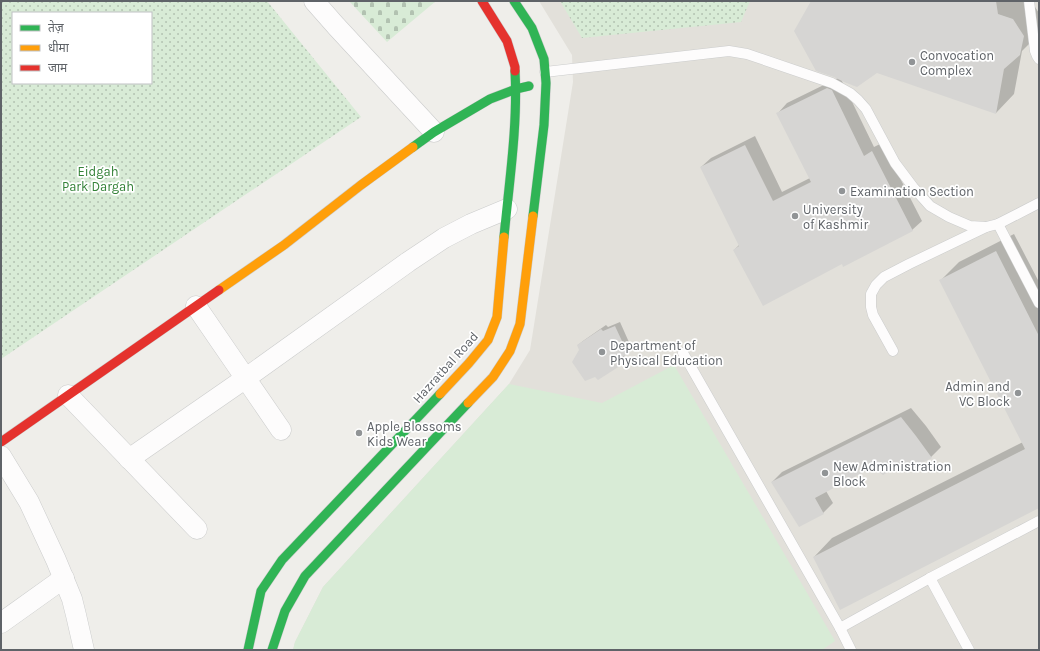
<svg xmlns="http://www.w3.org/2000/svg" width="1040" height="651" viewBox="0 0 1040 651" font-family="Karla,'Noto Sans Devanagari',sans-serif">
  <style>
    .education { fill: #e2e0da }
    .green { fill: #d8ebd6 }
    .cemetery { fill: url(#cemetery-stones) }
    .park { fill: url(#park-dots); fill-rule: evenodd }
    .shadow { fill: #0003 }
    .building { fill: #d6d5d3 }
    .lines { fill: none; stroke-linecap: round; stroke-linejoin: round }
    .lane-casing { stroke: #cbcccc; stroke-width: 11 }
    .street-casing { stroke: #cbcccc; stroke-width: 21 }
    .fast-casing { stroke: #cacacb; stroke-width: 10 }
    .slow-casing { stroke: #cacacb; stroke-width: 10 }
    .jam-casing { stroke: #cacacb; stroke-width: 10 }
    .lane { stroke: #fdfcfc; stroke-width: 10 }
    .street { stroke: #fdfcfc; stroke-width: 20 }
    .fast { stroke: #30b455; stroke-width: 9 }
    .slow { stroke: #ff9f0a; stroke-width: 9 }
    .jam { stroke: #e5322d; stroke-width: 9 }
    .poi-dot { fill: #919496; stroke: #fff; stroke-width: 1.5 }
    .labels { text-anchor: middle; stroke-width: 3.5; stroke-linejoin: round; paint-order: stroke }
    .poi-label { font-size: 13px; fill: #5f6368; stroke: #fff; text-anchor: start }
    .park-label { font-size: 13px; fill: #348238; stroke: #fff }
    .street-label { font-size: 13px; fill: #5f6368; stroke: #fff }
  </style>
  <defs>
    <pattern id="cemetery-stones" width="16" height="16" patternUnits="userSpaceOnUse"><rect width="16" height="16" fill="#d8ebd6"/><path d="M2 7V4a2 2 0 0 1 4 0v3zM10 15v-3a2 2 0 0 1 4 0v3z" fill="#b2c2b1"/></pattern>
    <pattern id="park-dots" width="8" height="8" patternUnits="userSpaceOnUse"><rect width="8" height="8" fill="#d8ebd6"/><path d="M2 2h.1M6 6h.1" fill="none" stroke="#b2c2b1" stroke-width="1.8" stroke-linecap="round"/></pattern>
  </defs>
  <rect width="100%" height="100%" fill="#efeeea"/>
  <!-- education -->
  <path class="education" d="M539 1H1039V650H293L295 642 323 587 509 384 530 350 573 82 572 55Z"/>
  <!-- green -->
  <path class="green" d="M674 365 835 641 822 650H293L295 642 323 587 509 384 602 403Z"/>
  <!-- cemetery -->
  <path class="cemetery" d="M349 1H436L387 42Z"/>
  <!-- park -->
  <g class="park">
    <path d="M1 1H267L361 117 1 359ZM13 13H151V83H13Z"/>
    <path d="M560 1H750L741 22 582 38Z"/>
  </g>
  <!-- shadow -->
  <g class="shadow">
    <path d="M812 1H1031L1039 13 1038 35 1022 51 1014 94 996 113 877 72 841 79 874 147 882 143 922 221 912 230 842 263 734 250 740 244 701 167 711 158 755 136 782 192 810 178 778 113 787 103 838 78Z"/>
    <path d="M1014 234 1039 282V507L814 557 832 538 1023 442 941 280 959 262Z"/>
    <path d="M620 322 632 349 627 354 624 355 627 358 622 363 580 350 578 345 583 341 606 325 608 327Z"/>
    <path d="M911 408 926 426 941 447 931 457 907 470 901 464 873 466 826 491 833 503 823 513 772 482 782 472Z"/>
  </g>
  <!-- building -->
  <g class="building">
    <path d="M811 1H996L998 14 1013 19 1024 36 1020 55 1004 69 996 114 877 73 857 87 844 82 834 77 816 71 794 31Z"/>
    <path d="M827 88 832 90 864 156 872 151 913 231 843 267 842 264 763 306 733 250 739 246 700 167 745 145 773 201 811 182 776 113Z"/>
    <path d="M996 251 1039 336V508L840 610 813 557 1025 449 939 280Z"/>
    <path d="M615 326 628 354 619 358 623 364 598 380 595 377 585 381 572 362 579 350 577 345 601 329 603 331Z"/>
    <path d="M901 417 916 436 932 458 906 471 901 465 883 475 873 467 815 498 824 514 799 527 771 482Z"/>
  </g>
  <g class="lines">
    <defs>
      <g id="lane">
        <path d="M1029 1 1035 51 1037 56 1039 59"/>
        <path d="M545 72 729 51 747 54 832 83 850 93 858 100 866 109 895 163 913 187 930 206 949 217 970 226 986 227 998 224 1039 203"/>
        <path d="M998 224 1039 303"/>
        <path d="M893 351 873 315 871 307V294L876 285 884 277 909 264 986 227"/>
        <path d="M683 353 840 628 851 650"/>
        <path d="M930 578 969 650"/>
        <path d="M840 628 930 578 1039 521"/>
      </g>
      <g id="street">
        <path d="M314 1 336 26 434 132"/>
        <path d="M196 306 281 430"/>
        <path d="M68 395 197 529"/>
        <path d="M1 456 29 502 56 560 72 599 76 615 84 650"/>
        <path d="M129 459 246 378 408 262 444 238 471 224 507 209"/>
        <path d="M1 623 64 578"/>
      </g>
      <g id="fast">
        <path d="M514 1 532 28 544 59 546 83 544 125 533 216"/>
        <path d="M413 147 434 132 490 99 516 89 529 86"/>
        <path d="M504 237C509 183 518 125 515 71"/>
        <path d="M248 650 261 591 282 560 440 394"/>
        <path d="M272 650 285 611 305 576 468 403"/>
      </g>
      <g id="slow">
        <path d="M219 290 284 245 361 185 413 147"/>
        <path d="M440 394 469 363 488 340 497 317 504 237"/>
        <path d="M468 403 493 377 510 351 520 324 533 216"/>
      </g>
      <g id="jam">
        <path d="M482 1 507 41 515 67V71"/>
        <path d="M1 442 219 290"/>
      </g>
    </defs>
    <!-- lane casing -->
    <use href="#lane" class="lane-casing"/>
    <!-- street casing -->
    <use href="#street" class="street-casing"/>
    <!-- fast casing -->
    <use href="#fast" class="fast-casing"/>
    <!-- slow casing -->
    <use href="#slow" class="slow-casing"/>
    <!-- jam casing -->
    <use href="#jam" class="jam-casing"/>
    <!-- lane -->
    <use href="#lane" class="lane"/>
    <!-- street -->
    <use href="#street" class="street"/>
    <!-- fast -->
    <use href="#fast" class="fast"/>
    <!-- slow -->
    <use href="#slow" class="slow"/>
    <!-- jam -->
    <use href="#jam" class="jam"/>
  </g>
  <!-- markers -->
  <g class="poi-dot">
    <circle cx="912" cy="62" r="4"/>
    <circle cx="842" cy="191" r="4"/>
    <circle cx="795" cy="216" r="4"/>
    <circle cx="602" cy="352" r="4"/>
    <circle cx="1018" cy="393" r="4"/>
    <circle cx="359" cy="433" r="4"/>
    <circle cx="825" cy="473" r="4"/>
  </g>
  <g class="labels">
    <!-- poi labels -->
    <g class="poi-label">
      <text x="920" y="60">Convocation<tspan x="920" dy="15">Complex</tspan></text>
      <text x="850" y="196">Examination Section</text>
      <text x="803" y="214">University<tspan x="803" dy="15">of Kashmir</tspan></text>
      <text x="610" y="350">Department of<tspan x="610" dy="15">Physical Education</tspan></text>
      <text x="1010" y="391" text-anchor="end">Admin and<tspan x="1010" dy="15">VC Block</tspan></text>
      <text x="367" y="431">Apple Blossoms<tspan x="367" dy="15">Kids Wear</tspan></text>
      <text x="833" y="471">New Administration<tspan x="833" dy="15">Block</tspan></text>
    </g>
    <!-- park labels -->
    <g class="park-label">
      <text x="98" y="176">Eidgah<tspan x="98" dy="15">Park Dargah</tspan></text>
    </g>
    <!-- street labels -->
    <g class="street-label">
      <text transform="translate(445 367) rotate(-48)" y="5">Hazratbal Road</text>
    </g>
  </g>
  <!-- border -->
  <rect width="1040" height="651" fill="none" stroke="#5f6368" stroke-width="4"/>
  <!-- legend -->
  <rect x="12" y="12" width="140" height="72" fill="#ffffff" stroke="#bfc1c3"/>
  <rect x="20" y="25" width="20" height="6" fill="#30b455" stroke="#bfc1c3"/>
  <text x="48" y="32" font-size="12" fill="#5f6368">तेज़</text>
  <rect x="20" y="45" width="20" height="6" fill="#ff9f0a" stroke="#bfc1c3"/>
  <text x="48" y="52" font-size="12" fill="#5f6368">धीमा</text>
  <rect x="20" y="65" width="20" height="6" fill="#e5322d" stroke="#bfc1c3"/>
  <text x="48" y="72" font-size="12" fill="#5f6368">जाम</text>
</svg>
